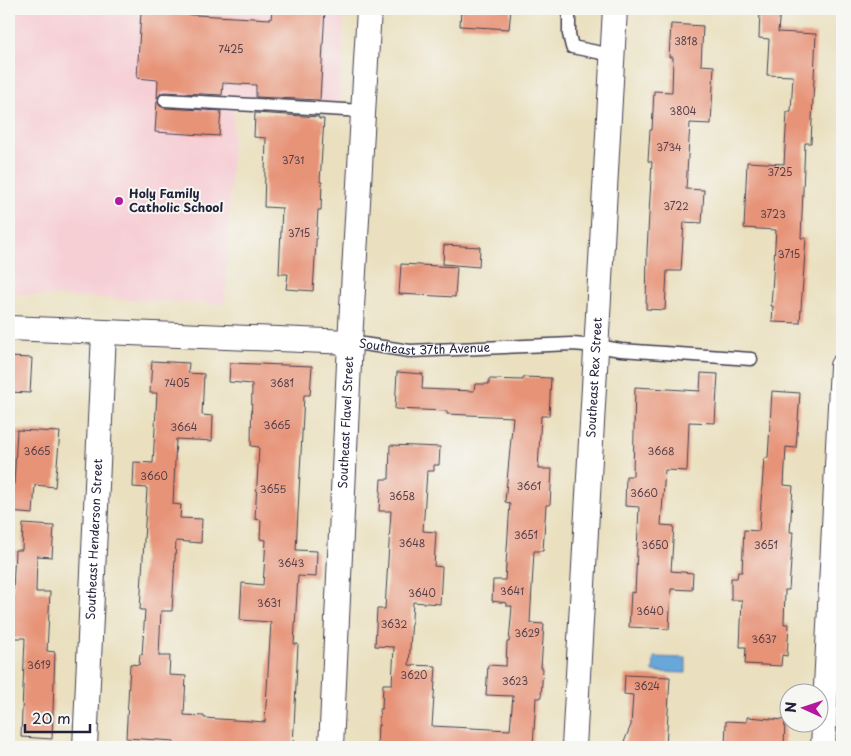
<svg xmlns="http://www.w3.org/2000/svg" width="851" height="756" viewBox="0 0 851 756" font-family="'Playpen Sans',sans-serif">
  <style>
    .built { fill: #f6cfd5 }
    .water { fill: #67a7da; stroke: #44648a }
    .building { fill: #e79377 }
    .lines { fill: none; stroke-linecap: round; stroke-linejoin: round }
    .lane-casing { stroke: #403e4f; stroke-width: 15 }
    .street-casing { stroke: #403e4f; stroke-width: 26 }
    .lane { stroke: #fff; stroke-width: 12 }
    .street { stroke: #fff; stroke-width: 24 }
    .poi-dot { fill: #b5179e; stroke: #f6f6f2; stroke-width: 2 }
    .labels { text-anchor: middle; stroke-width: 4; stroke-linejoin: round; paint-order: stroke }
    .number-label { font-size: 10px; fill: #533e4a }
    .poi-label { font-size: 12px; font-weight: bold; fill: #22223b; stroke: #f6f6f2; text-anchor: start }
    .street-label { font-size: 12px; fill: #22223b; stroke: #f6f6f2 }
  </style>
  <rect width="100%" height="100%" fill="#f6f6f2"/>
  <filter id="ink" filterUnits="userSpaceOnUse"><feTurbulence type="fractalNoise" baseFrequency=".02" numOctaves="2"/><feDisplacementMap in="SourceGraphic" scale="10" xChannelSelector="R" yChannelSelector="G"/><feConvolveMatrix kernelMatrix="1 2 1 2 8 2 1 2 1" color-interpolation-filters="sRGB"/></filter>
  <filter id="wash" filterUnits="userSpaceOnUse"><feTurbulence type="fractalNoise" baseFrequency=".0096" numOctaves="4" result="noise"/><feDisplacementMap in="SourceGraphic" scale="20" xChannelSelector="R" yChannelSelector="G"/><feGaussianBlur stdDeviation="1.12" result="paint"/><feColorMatrix in="noise" values="0 0 0 0 0 0 0 0 0 0 0 0 0 0 0 0 0 1.4 0 .05"/><feComposite in="paint" operator="in"/></filter>
  <g filter="url(#wash)">
    <rect width="100%" height="100%" fill="#eae0bf"/>
    <!-- built -->
    <path class="built" d="M9 9H344L340 108 234 103 225 304 9 294Z"/>
    <!-- water -->
    <path class="water" d="M654 657 686 658V673L653 672Z"/>
    <g id="blocks">
      <!-- building -->
      <g class="building">
        <path d="M272 9H325L320 100 256 97V85L223 83 222 95 165 92 161 93 157 98 158 80 137 78 141 12 271 19Z"/>
        <path d="M461 9H511L509 29 460 26Z"/>
        <path d="M760 9H780L778 32 816 34 811 143H805L801 238H806L800 323 772 322 773 306H771L776 230 744 228 747 162 784 164 787 112H791L793 76 767 75 769 39 759 38Z"/>
        <path d="M671 24 703 26 701 65 714 66 711 124 690 123 686 189 704 190 702 223 684 222 681 271H667L665 310 646 309 647 250 652 162 648 161 650 130H652L654 91 672 92 673 57H669Z"/>
        <path d="M157 101 160 106 165 108 221 111 219 136 155 132Z"/>
        <path d="M255 113 319 117V119H324L320 182H322L321 210H318L313 291 286 289 288 274H279L282 208 264 207 266 138 254 137Z"/>
        <path d="M444 245 480 247 479 267 443 264Z"/>
        <path d="M401 264 457 267 455 297 399 294Z"/>
        <path d="M9 357 32 358 30 393 9 392Z"/>
        <path d="M152 361 189 363 188 373 204 374 202 415 213 416 212 441 176 439 173 504 181 505 180 518 202 519 201 543 176 541 172 611H161L159 656H170L169 675 186 676 184 715 204 716V718L265 722 271 622 240 620 242 583 263 585 266 540 260 539 261 520 255 519 259 447 251 446 252 384 229 382 230 363 312 366 310 395H304L296 550 317 551 316 577 298 576 294 644H298L293 747H214L174 745V741L126 738 130 664 139 665 140 654 142 655 145 610H140L147 488 133 487 134 462 153 463 157 393H150Z"/>
        <path d="M397 372 423 374 422 389 474 391 475 384H489V379L523 380V377L551 378 549 416H541L538 469H552L550 505H546L543 551H534L530 623 544 624 541 668H543L541 698H536L533 747H377L378 725 379 726 380 708 382 709 383 684H392L394 647 375 646 377 609H385L391 511H379L381 479H389L390 445 440 447 439 465H434V471H427L423 531 436 532 434 566 442 567 440 604 413 602 409 665 436 666 432 726 510 730 513 696 486 695 488 665 506 666 507 642H509L512 606H507V603L492 601 493 580H505L510 503 505 502 513 417 447 414V411L395 409Z"/>
        <path d="M701 373 718 374 715 423 689 422 687 471 665 470 661 525 674 526 671 571 693 573 692 590 671 589 669 629 629 627 631 592 635 593 639 507 625 506 626 476H633L635 387 700 391Z"/>
        <path d="M772 391 800 393 796 448 786 447 784 485 793 486 790 532H793L789 590H785L784 624H789L787 656 782 655 781 666 745 664 746 647H740L742 600H731V578H737L738 572H742L744 530 759 531 764 458H768Z"/>
        <path d="M17 430 60 432 55 487 35 485 33 514 9 512V484H14Z"/>
        <path d="M23 524 54 526 52 557 37 556 36 592H50L47 651 55 652 52 739 21 737 25 638H12L13 619H9V590H13L15 550H22Z"/>
        <path d="M625 675 670 677 666 747H622L631 725 633 695 624 694Z"/>
        <path d="M747 717 785 720 784 747H725L726 721 747 722Z"/>
      </g>
    </g>
  </g>
  <g filter="url(#ink)">
    <use href="#blocks" fill-opacity="0" stroke="#403e4f" stroke-width="1"/>
    <g class="lines">
      <defs>
        <g id="lane">
          <path d="M569 9V34L572 47 612 55"/>
          <path d="M165 100 363 111"/>
          <path id="s1" d="M350 342 410 351 572 344 597 346 621 350 751 359"/>
        </g>
        <g id="street">
          <path d="M9 328 350 342"/>
          <path id="s2" d="M85 747 104 333"/>
          <path id="s3" d="M331 747 350 342 369 9"/>
          <path id="s4" d="M574 747 615 9"/>
          <path d="M823 747 842 366"/>
        </g>
      </defs>
      <!-- lane casing -->
      <use href="#lane" class="lane-casing"/>
      <!-- street casing -->
      <use href="#street" class="street-casing"/>
      <!-- lane -->
      <use href="#lane" class="lane"/>
      <!-- street -->
      <use href="#street" class="street"/>
    </g>
  </g>
  <!-- markers -->
  <circle class="poi-dot" cx="119" cy="201" r="5"/>
  <g class="labels">
    <!-- number labels -->
    <g class="number-label">
      <text x="686" y="45">3818</text>
      <text x="231" y="53">7425</text>
      <text x="683" y="115">3804</text>
      <text x="669" y="151">3734</text>
      <text x="293" y="164">3731</text>
      <text x="780" y="176">3725</text>
      <text x="676" y="210">3722</text>
      <text x="773" y="218">3723</text>
      <text x="299" y="237">3715</text>
      <text x="789" y="258">3715</text>
      <text x="177" y="387">7405</text>
      <text x="282" y="387">3681</text>
      <text x="277" y="429">3665</text>
      <text x="184" y="431">3664</text>
      <text x="37" y="455">3665</text>
      <text x="661" y="455">3668</text>
      <text x="154" y="480">3660</text>
      <text x="529" y="490">3661</text>
      <text x="273" y="493">3655</text>
      <text x="644" y="497">3660</text>
      <text x="402" y="500">3658</text>
      <text x="526" y="539">3651</text>
      <text x="412" y="547">3648</text>
      <text x="655" y="549">3650</text>
      <text x="766" y="549">3651</text>
      <text x="291" y="567">3643</text>
      <text x="512" y="595">3641</text>
      <text x="422" y="597">3640</text>
      <text x="269" y="607">3631</text>
      <text x="650" y="615">3640</text>
      <text x="394" y="628">3632</text>
      <text x="527" y="637">3629</text>
      <text x="764" y="643">3637</text>
      <text x="39" y="669">3619</text>
      <text x="414" y="679">3620</text>
      <text x="515" y="685">3623</text>
      <text x="647" y="690">3624</text>
    </g>
    <!-- poi labels -->
    <g class="poi-label">
      <text x="129" y="198">Holy Family<tspan x="129" dy="14">Catholic School</tspan></text>
    </g>
    <!-- street labels -->
    <g class="street-label">
      <text dy="4" stroke="none"><textPath href="#s1" startOffset="75">Southeast 37th Avenue</textPath></text>
      <text dy="4" stroke="none"><textPath href="#s4" startOffset="370">Southeast Rex Street</textPath></text>
      <text dy="4" stroke="none"><textPath href="#s3" startOffset="325">Southeast Flavel Street</textPath></text>
      <text dy="4" stroke="none"><textPath href="#s2" startOffset="208">Southeast Henderson Street</textPath></text>
    </g>
  </g>
  <!-- margin -->
  <rect width="851" height="756" fill="none" stroke="#f6f6f2" stroke-width="30"/>
  <!-- north arrow -->
  <g transform="translate(804 708) rotate(273)"><circle r="24" fill="#f6f6f2" stroke="#a1a1a9"/>
  <path d="M0-4L9 19L0 12L-9 19Z" fill="#b5179e"/>
  <text y="-8" font-size="14" font-weight="bold" text-anchor="middle" fill="#22223b">N</text>
  </g>
  <!-- scale -->
  <path d="M25 724v8h65v-8" fill="none" stroke="#22223b" stroke-width="2.5"/>
  <text x="32" y="724" font-size="15" fill="#22223b" stroke="#f6f6f2" stroke-width="4" paint-order="stroke">20 m</text>
</svg>
